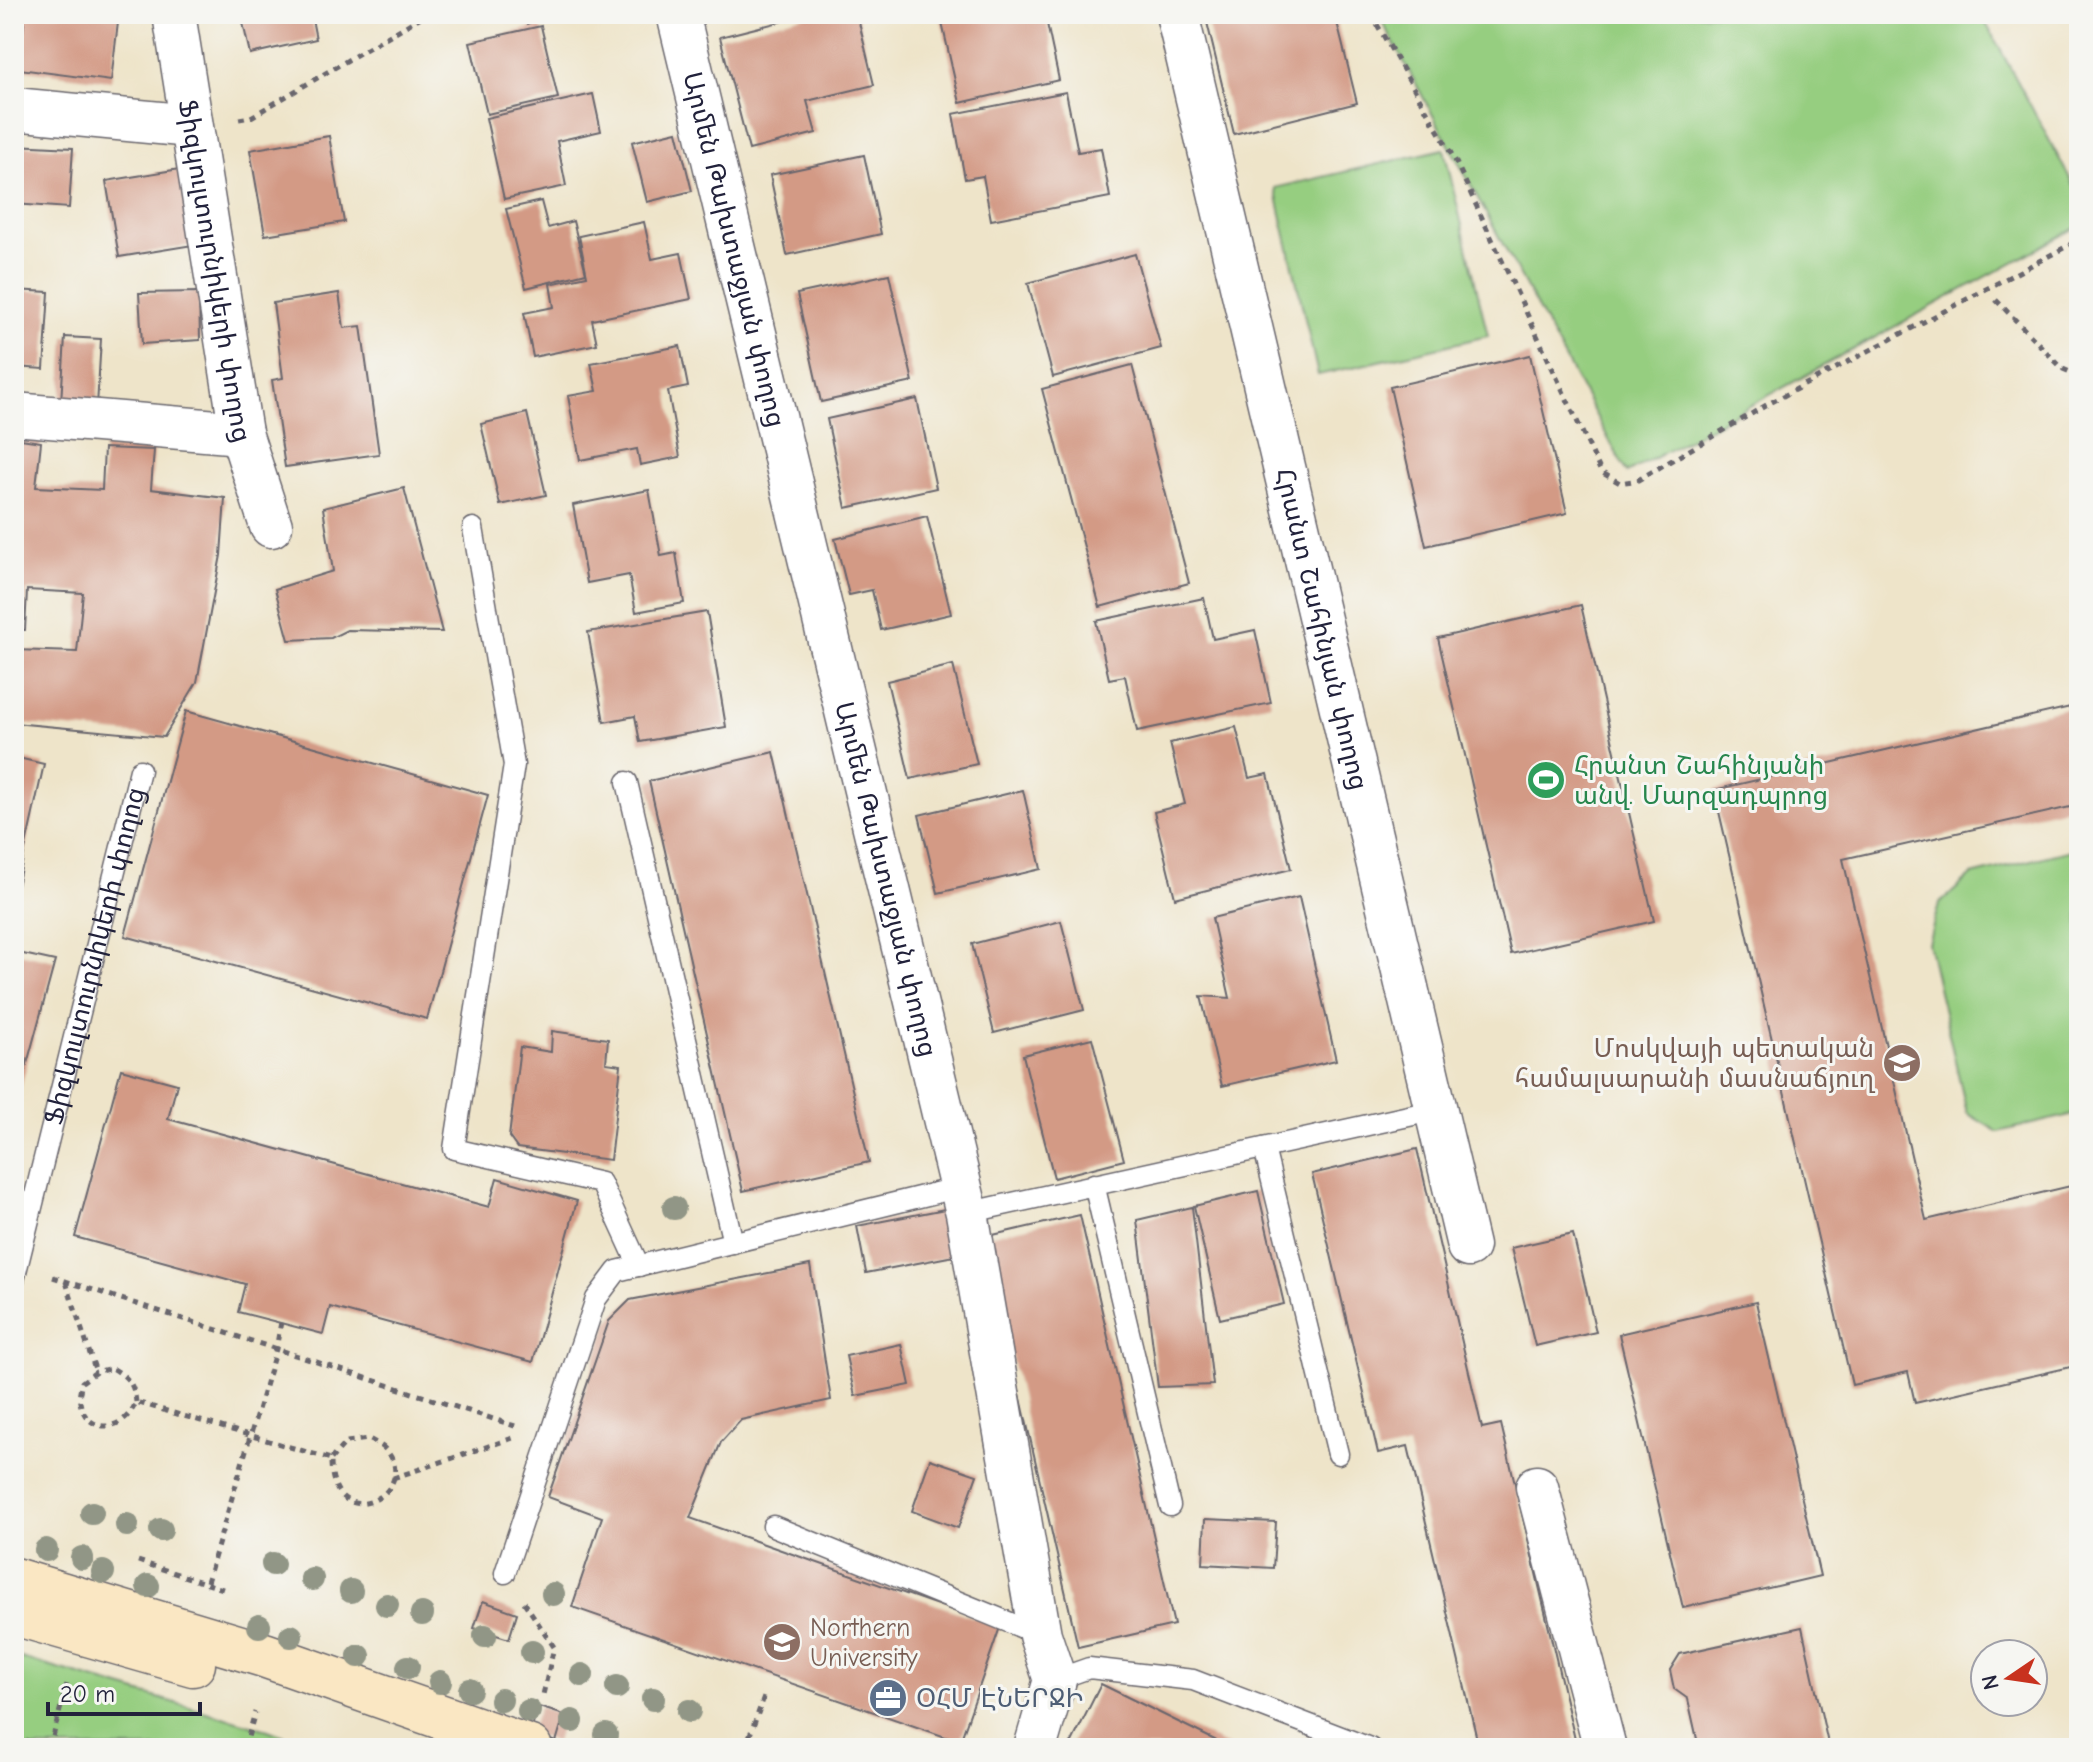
<svg xmlns="http://www.w3.org/2000/svg" width="2093" height="1762" viewBox="0 0 2093 1762" font-family="'Comic Neue','Noto Sans Armenian',sans-serif">
  <style>
    .green { fill: #96ce80; stroke: #5c785e; stroke-width: 2 }
    .building { fill: #d39a85 }
    .lines { fill: none; stroke-linecap: round; stroke-linejoin: round }
    .lane-casing { stroke: #69666d; stroke-width: 23 }
    .street-casing { stroke: #69666d; stroke-width: 45 }
    .secondary-casing { stroke: #69666d; stroke-width: 47 }
    .path { stroke: #69666d; stroke-width: 5; stroke-dasharray: 6 6; stroke-linecap: butt }
    .lane { stroke: #fff; stroke-width: 20 }
    .street { stroke: #fff; stroke-width: 42 }
    .secondary { stroke: #fae7c3; stroke-width: 44 }
    .tree { fill: #919686 }
    .labels { text-anchor: middle; stroke-width: 6; stroke-linejoin: round; paint-order: stroke }
    .street-label { font-size: 26px; fill: #22223b; stroke: #f6f6f2 }
    .leisure-label { font-size: 26px; fill: #27864d; stroke: #f6f6f2; text-anchor: start }
    .education-label { font-size: 26px; fill: #785e54; stroke: #f6f6f2; text-anchor: end }
    .service-label { font-size: 26px; fill: #4e5e75; stroke: #f6f6f2; text-anchor: start }
  </style>
  <rect width="100%" height="100%" fill="#f6f6f2"/>
  <filter id="ink" filterUnits="userSpaceOnUse"><feTurbulence type="fractalNoise" baseFrequency=".0125" numOctaves="2"/><feDisplacementMap in="SourceGraphic" scale="16" xChannelSelector="R" yChannelSelector="G"/><feConvolveMatrix kernelMatrix="1 2 1 2 8 2 1 2 1" color-interpolation-filters="sRGB"/></filter>
  <filter id="wash" filterUnits="userSpaceOnUse"><feTurbulence type="fractalNoise" baseFrequency=".006" numOctaves="4" result="noise"/><feDisplacementMap in="SourceGraphic" scale="32" xChannelSelector="R" yChannelSelector="G"/><feGaussianBlur stdDeviation="1.8" result="paint"/><feColorMatrix in="noise" values="0 0 0 0 0 0 0 0 0 0 0 0 0 0 0 0 0 1.4 0 .05"/><feComposite in="paint" operator="in"/></filter>
  <g filter="url(#wash)">
    <rect width="100%" height="100%" fill="#eee4c9"/>
    <!-- green -->
    <g class="green">
      <path d="M1378 14H1981L2079 195V226L1627 473Z"/>
      <path d="M1444 149 1488 336 1318 375 1275 188Z"/>
      <path d="M2079 848V1113L1998 1132 1967 1113 1928 943 1939 904 1972 875Z"/>
      <path d="M14 1656 268 1730 316 1748H14Z"/>
    </g>
    <g id="blocks">
      <!-- building -->
      <g class="building">
        <path d="M25 14H119L111 81 19 69Z"/>
        <path d="M241 14H311L316 39 250 54Z"/>
        <path d="M522 14H547L527 24Z"/>
        <path d="M811 14H857L874 85 807 101 816 133 749 150 720 37Z"/>
        <path d="M940 14H1045L1059 80 960 103Z"/>
        <path d="M1205 14H1335L1357 103 1234 134Z"/>
        <path d="M541 26 558 98 487 114 470 42Z"/>
        <path d="M1066 92 1078 152 1101 148 1110 197 991 220 983 176 965 179 953 114Z"/>
        <path d="M593 94 601 131 557 141 566 186 504 199 486 118Z"/>
        <path d="M677 131 692 191 647 202 632 142Z"/>
        <path d="M329 136 344 222 265 235 250 150Z"/>
        <path d="M14 145 73 148 69 208 14 204Z"/>
        <path d="M864 155 881 234 787 255 770 175Z"/>
        <path d="M180 169 193 245 119 257 106 181Z"/>
        <path d="M541 201 548 228 573 221 586 273 526 288 506 209Z"/>
        <path d="M644 222 652 259 681 253 691 299 592 320 597 344 533 357 524 313 554 307 550 284 587 276 579 236Z"/>
        <path d="M1135 254 1161 348 1053 377 1028 283Z"/>
        <path d="M889 274 913 382 821 402 797 294Z"/>
        <path d="M14 290 49 292 44 369 14 367Z"/>
        <path d="M199 292 200 340 142 344 139 293Z"/>
        <path d="M339 293 344 328 361 326 379 454 285 467 272 380 283 378 273 303Z"/>
        <path d="M65 337 101 339 97 406 61 403Z"/>
        <path d="M680 346 688 387 668 391 680 457 640 465 637 449 580 460 568 396 597 391 591 363Z"/>
        <path d="M1530 355 1567 513 1426 546 1390 387Z"/>
        <path d="M1132 365 1189 583 1100 607 1042 389Z"/>
        <path d="M917 399 936 488 846 508 827 419Z"/>
        <path d="M527 413 546 495 500 505 481 424Z"/>
        <path d="M14 438 41 442 36 487 102 490 104 448 154 450 151 489 225 498 221 555 197 682 164 737 14 723V650L77 652 83 593 27 590 25 630H14Z"/>
        <path d="M404 488 442 632 347 630 331 638 289 640 275 589 333 571 323 508Z"/>
        <path d="M649 490 661 556 676 553 684 603 636 612 629 575 587 583 573 505Z"/>
        <path d="M927 516 951 614 881 630 872 590 849 595 835 539Z"/>
        <path d="M1204 598 1213 639 1255 630 1271 703 1137 731 1125 676 1109 679 1096 621Z"/>
        <path d="M1581 605 1654 921 1511 954 1438 638Z"/>
        <path d="M707 612 726 727 640 742 635 716 604 722 588 632Z"/>
        <path d="M953 665 977 764 910 779 887 681Z"/>
        <path d="M2079 705V805L1843 859 1926 1220 2079 1184V1365L1915 1403 1908 1372 1852 1385 1714 790Z"/>
        <path d="M186 711 488 795 427 1019 125 936Z"/>
        <path d="M1236 727 1249 778 1268 774 1291 869 1175 898 1154 812 1185 804 1170 743Z"/>
        <path d="M774 752 869 1162 743 1191 649 781Z"/>
        <path d="M14 757 44 764 17 886 14 885Z"/>
        <path d="M1023 790 1041 869 938 893 919 815Z"/>
        <path d="M1299 897 1336 1060 1222 1086 1201 996 1230 998 1212 918Z"/>
        <path d="M1061 921 1084 1010 994 1033 972 944Z"/>
        <path d="M14 952 55 961 15 1108H14Z"/>
        <path d="M552 1031 608 1039 606 1063 621 1065 610 1160 517 1148 509 1137 520 1047 551 1052Z"/>
        <path d="M1092 1038 1124 1160 1054 1178 1023 1055Z"/>
        <path d="M121 1069 177 1084 168 1119 489 1207 497 1178 577 1201 533 1362 330 1307 323 1334 238 1312 245 1284 75 1237Z"/>
        <path d="M1417 1149 1482 1428 1501 1424 1577 1748H1479L1408 1446 1378 1453 1312 1174Z"/>
        <path d="M1258 1191 1284 1304 1220 1319 1194 1206Z"/>
        <path d="M1192 1207 1213 1385 1158 1387 1137 1220Z"/>
        <path d="M945 1209 954 1256 866 1273 857 1226Z"/>
        <path d="M1080 1215 1174 1625 1078 1647 984 1237Z"/>
        <path d="M1573 1234 1596 1332 1535 1346 1511 1248Z"/>
        <path d="M810 1265 831 1400 741 1420 721 1442 690 1518 1000 1627 960 1742 572 1607 602 1517 548 1497 609 1321 630 1300Z"/>
        <path d="M1756 1302 1820 1576 1683 1608 1619 1334Z"/>
        <path d="M901 1344 910 1385 855 1396 846 1356Z"/>
        <path d="M930 1459 977 1475 958 1528 912 1511Z"/>
        <path d="M1205 1519 1276 1522 1273 1568 1203 1564Z"/>
        <path d="M483 1601 517 1613 509 1639 474 1628Z"/>
        <path d="M1802 1627 1829 1748H1699L1688 1699 1674 1689 1670 1670 1680 1654Z"/>
        <path d="M1101 1684 1231 1748H1069Z"/>
        <path d="M539 1707 564 1715 556 1742 530 1733Z"/>
      </g>
    </g>
  </g>
  <g filter="url(#ink)">
    <use href="#blocks" fill-opacity="0" stroke="#69666d" stroke-width="2"/>
    <g class="lines">
      <defs>
        <g id="lane">
          <path d="M473 528 514 765 454 1149 601 1183 639 1266"/>
          <path d="M627 782 733 1243"/>
          <path d="M1264 1148 1338 1454"/>
          <path d="M1094 1184 1170 1506"/>
          <path d="M967 1213 1436 1110"/>
          <path id="s1" d="M14 1280 140 770"/>
          <path d="M773 1526 1040 1635"/>
          <path d="M505 1573 596 1299 617 1271 960 1187"/>
          <path d="M1055 1680 1089 1668 1193 1680 1370 1748"/>
        </g>
        <g id="street">
          <path id="s2" d="M174 14 241 433 271 526"/>
          <path id="s3" d="M678 14 967 1213 1040 1635 1055 1680 1035 1748"/>
          <path id="s4" d="M1177 14 1468 1246"/>
          <path d="M14 109 191 126"/>
          <path d="M14 414 241 433"/>
          <path d="M1537 1487 1605 1748"/>
        </g>
        <g id="secondary">
          <path d="M14 1580 264 1655 530 1748"/>
          <path d="M14 1613 193 1664"/>
        </g>
      </defs>
      <!-- lane casing -->
      <use href="#lane" class="lane-casing"/>
      <!-- street casing -->
      <use href="#street" class="street-casing"/>
      <!-- secondary casing -->
      <use href="#secondary" class="secondary-casing"/>
      <!-- path -->
      <g class="path">
        <path d="M1371 14 1455 160 1601 472 1620 483 1638 480 1770 403 2079 240"/>
        <path d="M239 119 251 117 426 14"/>
        <path d="M1996 300 2063 369 2079 376"/>
        <path d="M53 1277 515 1426"/>
        <path d="M66 1282 96 1372"/>
        <path d="M136 1402C134 1384 128 1377 112 1368L96 1372 82 1382C81 1388 78 1397 80 1402 86 1435 124 1433 136 1402L331 1459C330 1542 425 1491 385 1449 381 1445 374 1442 369 1439L346 1442 331 1459"/>
        <path d="M393 1478 513 1438"/>
        <path d="M138 1561 223 1589"/>
        <path d="M207 1582 276 1349 281 1322"/>
        <path d="M524 1602 554 1647 542 1699"/>
        <path d="M14 1736 48 1748"/>
        <path d="M50 1748 68 1680"/>
        <path d="M245 1748 255 1712"/>
        <path d="M745 1748 766 1692"/>
      </g>
      <!-- lane -->
      <use href="#lane" class="lane"/>
      <!-- street -->
      <use href="#street" class="street"/>
      <!-- secondary -->
      <use href="#secondary" class="secondary"/>
    </g>
    <!-- trees -->
    <g class="tree">
      <circle cx="674" cy="1208" r="12"/>
      <circle cx="92" cy="1513" r="12"/>
      <circle cx="127" cy="1525" r="12"/>
      <circle cx="161" cy="1530" r="12"/>
      <circle cx="46" cy="1550" r="12"/>
      <circle cx="82" cy="1558" r="12"/>
      <circle cx="273" cy="1564" r="12"/>
      <circle cx="103" cy="1572" r="12"/>
      <circle cx="312" cy="1579" r="12"/>
      <circle cx="148" cy="1586" r="12"/>
      <circle cx="351" cy="1591" r="12"/>
      <circle cx="553" cy="1594" r="12"/>
      <circle cx="387" cy="1605" r="12"/>
      <circle cx="422" cy="1614" r="12"/>
      <circle cx="259" cy="1626" r="12"/>
      <circle cx="291" cy="1636" r="12"/>
      <circle cx="485" cy="1636" r="12"/>
      <circle cx="532" cy="1652" r="12"/>
      <circle cx="359" cy="1656" r="12"/>
      <circle cx="408" cy="1667" r="12"/>
      <circle cx="582" cy="1675" r="12"/>
      <circle cx="440" cy="1682" r="12"/>
      <circle cx="617" cy="1687" r="12"/>
      <circle cx="470" cy="1690" r="12"/>
      <circle cx="653" cy="1699" r="12"/>
      <circle cx="501" cy="1700" r="12"/>
      <circle cx="529" cy="1711" r="12"/>
      <circle cx="689" cy="1711" r="12"/>
      <circle cx="572" cy="1721" r="12"/>
      <circle cx="606" cy="1735" r="12"/>
    </g>
  </g>
  <!-- icons -->
  <defs>
    <symbol id="stadium-disc" viewBox="-11 -11 22 22"><circle r="9.5" fill="#2e9e5b" stroke="#f6f6f2"/><path d="M0-5a6.5 5 0 1 0 0 10a6.5 5 0 1 0 0-10ZM-3.5-1.8h7v3.6h-7Z" fill="#fff"/></symbol>
    <symbol id="university-disc" viewBox="-11 -11 22 22"><circle r="9.5" fill="#8d6e63" stroke="#f6f6f2"/><path d="M0-5L7-2L0 1L-7-2ZM-4 1L0 2.5L4 1V4Q0 6-4 4Z" fill="#fff"/></symbol>
    <symbol id="office-disc" viewBox="-11 -11 22 22"><circle r="9.5" fill="#5c6f8a" stroke="#f6f6f2"/><path d="M-6-3h4V-5.5h4V-3h4V5H-6ZM-1-4.5V-3h2v-1.5ZM-6 0V1H6V0Z" fill="#fff"/></symbol>
  </defs>
  <g fill-rule="evenodd">
    <use href="#stadium-disc" x="1524" y="758" width="44" height="44"/>
    <use href="#university-disc" x="1880" y="1041" width="44" height="44"/>
    <use href="#university-disc" x="760" y="1620" width="44" height="44"/>
    <use href="#office-disc" x="866" y="1676" width="44" height="44"/>
  </g>
  <g class="labels">
    <!-- street labels -->
    <g class="street-label">
      <text dy="9" stroke="none"><textPath href="#s3" startOffset="242">Արմեն Թախտաջյան փողոց</textPath></text>
      <text dy="9" stroke="none"><textPath href="#s2" startOffset="260">Ֆիզկուլտուրնիկերի փողոց</textPath></text>
      <text dy="9" stroke="none"><textPath href="#s4" startOffset="632">Հրանտ Շահինյան փողոց</textPath></text>
      <text dy="9" stroke="none"><textPath href="#s3" startOffset="890">Արմեն Թախտաջյան փողոց</textPath></text>
      <text dy="9" stroke="none"><textPath href="#s1" startOffset="334">Ֆիզկուլտուրնիկերի փողոց</textPath></text>
    </g>
    <!-- leisure labels -->
    <g class="leisure-label">
      <text x="1574" y="774">Հրանտ Շահինյանի<tspan x="1574" dy="30">անվ. Մարզադպրոց</tspan></text>
    </g>
    <!-- education labels -->
    <g class="education-label">
      <text x="1874" y="1057">Մոսկվայի պետական<tspan x="1874" dy="30">համալսարանի մասնաճյուղ</tspan></text>
      <text x="810" y="1636" text-anchor="start">Northern<tspan x="810" dy="30">University</tspan></text>
    </g>
    <!-- service labels -->
    <g class="service-label">
      <text x="916" y="1707">ՕՀՄ ԷՆԵՐՋԻ</text>
    </g>
  </g>
  <!-- margin -->
  <rect width="2093" height="1762" fill="none" stroke="#f6f6f2" stroke-width="48"/>
  <!-- north arrow -->
  <g transform="translate(2009 1678) rotate(257)"><circle r="38" fill="#f6f6f2" stroke="#a1a1a9" stroke-width="2"/>
  <path d="M0-6L14 30L0 20L-14 30Z" fill="#c8321e"/>
  <text y="-12" font-size="22" font-weight="bold" text-anchor="middle" fill="#22223b">N</text>
  </g>
  <!-- scale -->
  <path d="M48 1702v12h152v-12" fill="none" stroke="#22223b" stroke-width="4"/>
  <text x="60" y="1702" font-size="24" fill="#22223b" stroke="#f6f6f2" stroke-width="6" paint-order="stroke">20 m</text>
</svg>
